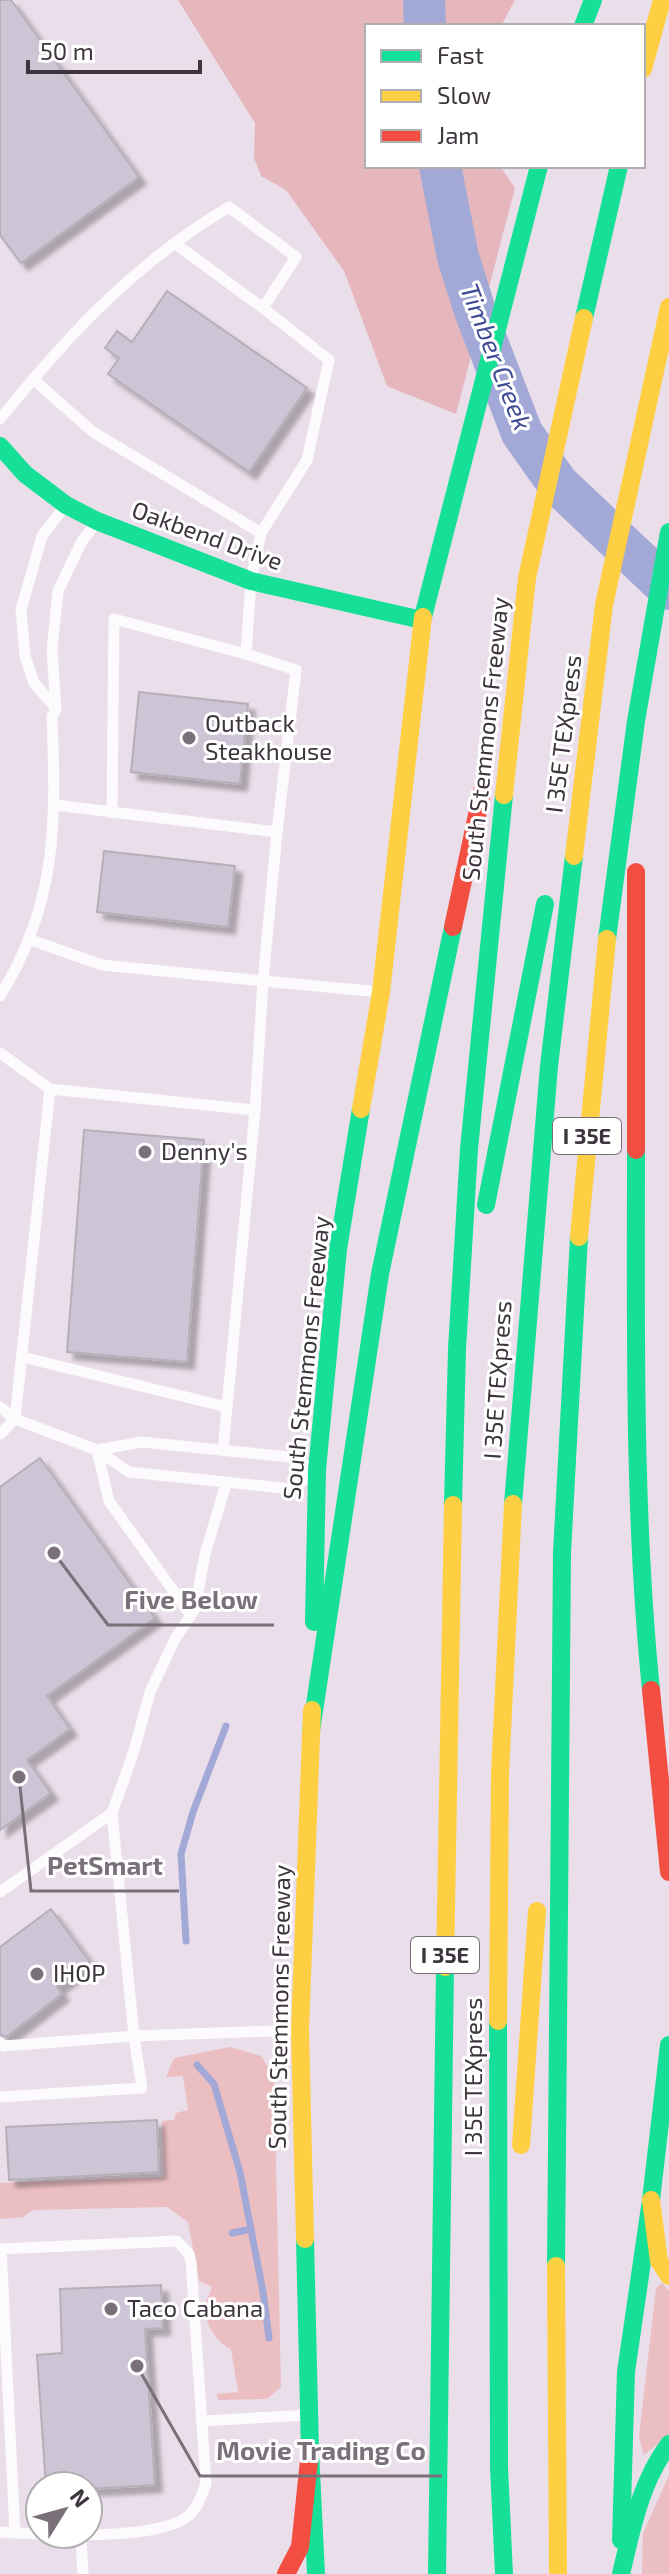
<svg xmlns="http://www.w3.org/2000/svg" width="669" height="2574" viewBox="0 0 669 2574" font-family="'Exo 2',sans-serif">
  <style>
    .green { fill: #ebbec2 }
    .forest { fill: #e5b6bb }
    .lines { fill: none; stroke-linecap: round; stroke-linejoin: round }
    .stream { stroke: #a2a9d6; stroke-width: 7 }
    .river { stroke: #a2a9d6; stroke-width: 42 }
    .building { fill: #cdc4d5; stroke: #b6afb8; stroke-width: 2; filter: url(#shadow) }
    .lane { stroke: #fcfafc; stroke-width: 11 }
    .fast { stroke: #16e098; stroke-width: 18 }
    .slow { stroke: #ffcf43; stroke-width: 18 }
    .jam { stroke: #f24e42; stroke-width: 18 }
    .poi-dot { fill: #7a707a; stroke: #fff; stroke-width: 3 }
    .labels { text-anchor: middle; stroke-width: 6; stroke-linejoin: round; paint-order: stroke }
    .shield { fill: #fff; stroke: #777277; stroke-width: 2 }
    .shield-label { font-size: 22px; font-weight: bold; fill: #3d353d }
    .street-label { font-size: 24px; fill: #3d353d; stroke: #fff }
    .poi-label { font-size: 24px; fill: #3d353d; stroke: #fff; text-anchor: start }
    .water-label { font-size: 26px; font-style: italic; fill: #3e4b95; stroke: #fff }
    .leader { fill: none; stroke: #7a707a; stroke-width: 3 }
    .callout-dot { fill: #7a707a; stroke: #fff; stroke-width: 3 }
    .callout-label { font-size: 26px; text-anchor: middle; font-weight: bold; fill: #7a707a; stroke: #fff; stroke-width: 6; stroke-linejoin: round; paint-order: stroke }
  </style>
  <defs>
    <filter id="shadow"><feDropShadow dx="7" dy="7" stdDeviation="2" flood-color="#0004"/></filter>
  </defs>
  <rect width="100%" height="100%" fill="#eadeea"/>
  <!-- green -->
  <g class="green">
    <path d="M230 2047 261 2056 274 2076 281 2387 267 2399 219 2400 216 2394 238 2392 231 2349C217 2344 204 2323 205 2306 206 2301 210 2293 212 2287L199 2281 188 2222 167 2207 33 2210 23 2217 0 2219V2183L164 2177 162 2121 174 2120 176 2113 188 2110 183 2076 166 2077 174 2058Z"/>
    <path d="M662 2283 669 2291V2435L644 2455 639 2437 656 2288Z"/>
    <path d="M669 2475V2574H642L643 2533Z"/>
  </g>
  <!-- forest -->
  <path class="forest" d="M178 0H515L501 26H367V166H500L515 188 456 414 387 386 344 271 286 190 261 176 254 158 255 123Z"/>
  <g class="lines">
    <!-- stream -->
    <g class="stream">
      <path d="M186 1941 181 1854 193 1812 226 1726"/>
      <path d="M197 2065 214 2084 240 2172 263 2292 269 2338"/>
      <path d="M232 2233 251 2229"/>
    </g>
    <!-- river -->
    <g class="river">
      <path d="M424 0 425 26"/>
      <path d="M440 166 458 257 475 311 522 433 558 484 669 589"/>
    </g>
  </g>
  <!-- building -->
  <g class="building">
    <path d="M0 0H11L139 177 21 263 0 235Z"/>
    <path d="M167 291 307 388 249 472 108 374 119 358 105 348 117 331 132 342Z"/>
    <path d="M139 692 248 704 240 784 131 772Z"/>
    <path d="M104 851 235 866 228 927 97 912Z"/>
    <path d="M84 1130 204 1140 187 1362 67 1352Z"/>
    <path d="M40 1458 155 1618 47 1696 70 1729 27 1760 51 1793 0 1830V1487Z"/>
    <path d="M51 1909 90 1962 57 1987 62 1994 6 2037 0 2035V1947Z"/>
    <path d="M157 2120 159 2172 9 2180 6 2127Z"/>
    <path d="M161 2285 163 2328 145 2329 155 2485 88 2489V2486H46L37 2355 62 2353 60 2289Z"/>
  </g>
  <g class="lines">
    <!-- lane -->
    <g class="lane">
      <path d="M174 243 263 308"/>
      <path d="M33 379 93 432 261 533"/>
      <path d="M0 419C68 335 136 262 229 207L296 257 263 308 329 360 307 460 261 533 251 581 246 654 296 670 277 832"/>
      <path d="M56 708 34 683 25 656 21 610 42 536 65 506"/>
      <path d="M112 813 114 619 246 654"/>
      <path d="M31 940 102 965 263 981 277 832 55 805"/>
      <path d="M0 996C58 903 56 821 52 716L56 709 52 650 58 591 82 541 96 523"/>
      <path d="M0 1053 50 1089 255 1110"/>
      <path d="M22 1357 227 1407"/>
      <path d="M0 1407 15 1419 97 1450 129 1472 292 1489 317 1470 289 1457 142 1442 97 1450"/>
      <path d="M0 1434 15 1419 50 1089"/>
      <path d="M97 1450 109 1501 190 1614"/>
      <path d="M223 1450 255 1110 263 981 381 992"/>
      <path d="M112 1813 134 2036 299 2030"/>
      <path d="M0 1892 112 1813 134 1751 150 1692 175 1639 195 1609 205 1554 226 1484"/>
      <path d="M0 2043 4 2046 134 2036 142 2088 0 2097"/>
      <path d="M0 2249 177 2241 189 2254 191 2262 206 2483C202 2494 198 2508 188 2516 163 2537 77 2536 44 2534"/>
      <path d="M1 2249 15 2533"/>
      <path d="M202 2421 309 2415"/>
      <path d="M0 2532 40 2534"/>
      <path d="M81 2536 83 2574"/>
    </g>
    <!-- fast -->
    <g class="fast">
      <path d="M583 26 593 0"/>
      <path d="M584 318 619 166"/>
      <path d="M0 446 25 474 66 505 97 521 251 581 422 620"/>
      <path d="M423 617 539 166"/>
      <path d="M607 939 636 721 669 532"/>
      <path d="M636 1150C636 1330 633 1511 651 1690"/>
      <path d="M486 1205 545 904"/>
      <path d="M513 1504 549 1066 574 856"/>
      <path d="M453 1505 457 1349 469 1149 504 795"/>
      <path d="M314 1622 317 1470 338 1249 361 1109"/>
      <path d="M311 1731 380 1274 453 927"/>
      <path d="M498 2021 499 2467 504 2574"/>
      <path d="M305 2239 310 2451 316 2574"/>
      <path d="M556 2266 562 1553 579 1237"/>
      <path d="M621 2540 626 2372 651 2200 669 2045"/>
      <path d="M437 2574 445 1967"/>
      <path d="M621 2574C632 2528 640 2483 669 2444"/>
    </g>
    <!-- slow -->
    <g class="slow">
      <path d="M643 69 662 0"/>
      <path d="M504 795 527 578 584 318"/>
      <path d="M574 856 604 605 669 307"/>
      <path d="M361 1109 381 992 423 617"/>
      <path d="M579 1237 607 939"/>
      <path d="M445 1967 453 1505"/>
      <path d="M498 2021 500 1774 513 1504"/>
      <path d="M521 2145 537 1911"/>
      <path d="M651 2200 659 2261 669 2276"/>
      <path d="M305 2239 300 2030 312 1710"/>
      <path d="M556 2266 558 2574"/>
    </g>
    <!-- jam -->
    <g class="jam">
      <path d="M636 872V1150"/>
      <path d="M453 927 482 792"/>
      <path d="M651 1690 669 1872"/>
      <path d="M286 2574 300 2547 310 2451"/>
    </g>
  </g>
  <!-- markers -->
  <g class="poi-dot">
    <circle cx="189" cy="738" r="8"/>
    <circle cx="145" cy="1152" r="8"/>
    <circle cx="37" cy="1974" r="8"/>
    <circle cx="111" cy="2309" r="8"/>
  </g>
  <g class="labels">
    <!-- shield labels -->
    <g class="shield">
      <rect x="553" y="1118" width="68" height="36" rx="6"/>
      <rect x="411" y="1937" width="68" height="36" rx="6"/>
    </g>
    <g class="shield-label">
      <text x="587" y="1144">I 35E</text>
      <text x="445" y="1963">I 35E</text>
    </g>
    <!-- street labels -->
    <g class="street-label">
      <text transform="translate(207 536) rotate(20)" y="8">Oakbend Drive</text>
      <text transform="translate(564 734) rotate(-83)" y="8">I 35E TEXpress</text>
      <text transform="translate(486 739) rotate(-84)" y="8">South Stemmons Freeway</text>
      <text transform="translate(307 1358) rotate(-84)" y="8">South Stemmons Freeway</text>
      <text transform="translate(498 1380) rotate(-86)" y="8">I 35E TEXpress</text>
      <text transform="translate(280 2007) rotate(-89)" y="8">South Stemmons Freeway</text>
      <text transform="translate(474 2077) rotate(-90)" y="8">I 35E TEXpress</text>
    </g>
    <!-- poi labels -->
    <g class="poi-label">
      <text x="205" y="732">Outback<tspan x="205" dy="28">Steakhouse</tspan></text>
      <text x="161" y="1160">Denny's</text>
      <text x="53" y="1982">IHOP</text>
      <text x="127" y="2317">Taco Cabana</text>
    </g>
    <!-- water labels -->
    <g class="water-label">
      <text transform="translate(496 357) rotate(69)" y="9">Timber Creek</text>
    </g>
  </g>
  <!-- callouts -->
  <path class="leader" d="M54 1553L108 1625H274M19 1777L31 1891H179M137 2366L200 2476H442"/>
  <g class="callout-dot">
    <circle cx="54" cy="1553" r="8"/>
    <circle cx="19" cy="1777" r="8"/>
    <circle cx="137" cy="2366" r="8"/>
  </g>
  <g class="callout-label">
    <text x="191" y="1609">Five Below</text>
    <text x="105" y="1875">PetSmart</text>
    <text x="321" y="2460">Movie Trading Co</text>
  </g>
  <!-- legend -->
  <rect x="365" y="24" width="280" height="144" fill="#ffffff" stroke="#b1aeb1" stroke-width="2"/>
  <rect x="381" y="50" width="40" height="12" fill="#16e098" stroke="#b1aeb1" stroke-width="2"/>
  <text x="437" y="64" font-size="24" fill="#3d353d">Fast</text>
  <rect x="381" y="90" width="40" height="12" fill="#ffcf43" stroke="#b1aeb1" stroke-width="2"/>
  <text x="437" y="104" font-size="24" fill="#3d353d">Slow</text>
  <rect x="381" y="130" width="40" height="12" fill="#f24e42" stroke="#b1aeb1" stroke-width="2"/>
  <text x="437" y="144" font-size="24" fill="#3d353d">Jam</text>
  <!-- north arrow -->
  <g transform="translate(64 2510) rotate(53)"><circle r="38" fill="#ffffff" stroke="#b1aeb1" stroke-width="2"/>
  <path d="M0-6L14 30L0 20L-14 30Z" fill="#7a707a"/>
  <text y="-12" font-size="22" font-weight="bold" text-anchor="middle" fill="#3d353d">N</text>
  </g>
  <!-- scale -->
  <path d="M28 60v12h172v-12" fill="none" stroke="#3d353d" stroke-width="4"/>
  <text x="40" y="60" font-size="24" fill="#3d353d" stroke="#ffffff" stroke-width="6" paint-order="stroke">50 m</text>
</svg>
